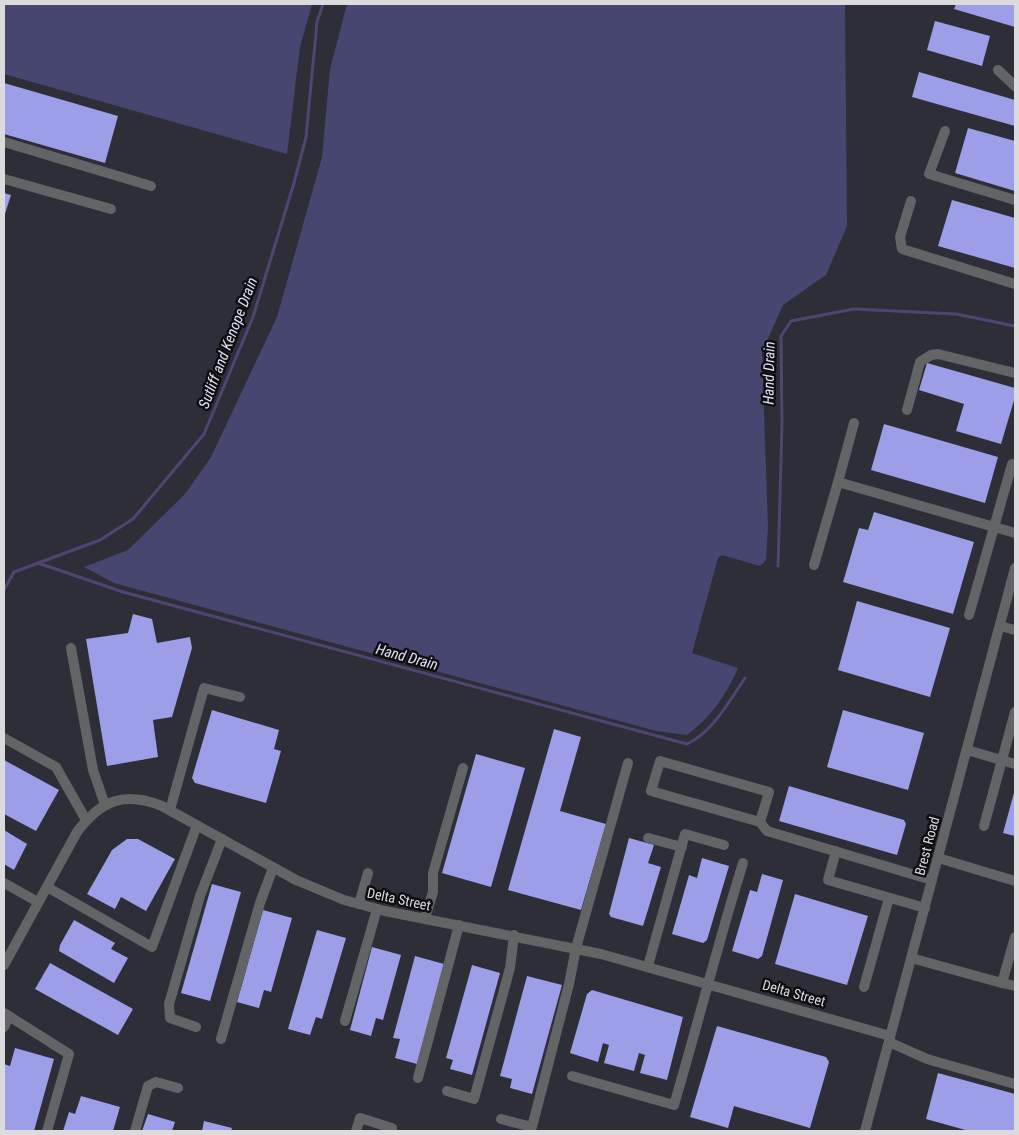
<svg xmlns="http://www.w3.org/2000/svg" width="1019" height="1135" viewBox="0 0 1019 1135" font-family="'Roboto Condensed',sans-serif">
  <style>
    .built { fill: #2d2e38 }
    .green { fill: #464671 }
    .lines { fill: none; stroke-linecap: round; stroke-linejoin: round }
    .stream { stroke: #504572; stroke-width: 3 }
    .building { fill: #9c9ee8 }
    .minor { stroke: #636466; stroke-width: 10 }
    .labels { text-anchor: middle; stroke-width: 5; stroke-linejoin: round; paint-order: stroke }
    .street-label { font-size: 14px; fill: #dbdbde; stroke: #0e0e10 }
    .water-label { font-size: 15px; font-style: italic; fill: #e0e2f6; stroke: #0e0e10 }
  </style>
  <rect width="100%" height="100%" fill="#25252a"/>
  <!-- built -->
  <rect class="built" x="4" y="4" width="1011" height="1127"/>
  <!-- green -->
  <g class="green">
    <path d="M4 4H312L300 47 287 154 4 74Z"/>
    <path d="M347 4H845L847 226 826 275 783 305 762 352 768 527 766 560 760 566 722 555 718 558 692 653 738 668C727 694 710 718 687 735L656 731 114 583 84 567 128 550 185 494 211 457 277 317 322 157 330 69Z"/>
  </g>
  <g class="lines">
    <!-- stream -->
    <g class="stream">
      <path d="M38 563 123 592 687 744C713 732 729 701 745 678"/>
      <path d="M778 566 782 425 781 336 791 321 854 309 956 314 1015 326"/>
      <path d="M4 590 14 572 100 540 133 519 204 434 253 317 294 183 306 137 317 22 323 4"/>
    </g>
  </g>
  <!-- building -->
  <g class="building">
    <path d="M956 4H1015V27L954 9Z"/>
    <path d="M935 21 990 36 982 66 927 50Z"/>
    <path d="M919 72 1015 100V126L912 97Z"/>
    <path d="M4 83 118 116 105 163 4 134Z"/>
    <path d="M968 128 1015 141V191L955 173Z"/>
    <path d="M4 193 11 195 4 217Z"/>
    <path d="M952 200 1015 218V268L938 246Z"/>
    <path d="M927 363 1015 388V397L1001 444 956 431 964 404 919 390Z"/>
    <path d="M884 424 998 457 985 503 871 470Z"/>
    <path d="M874 512 974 542 953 614 843 582 859 528 868 530Z"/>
    <path d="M857 601 950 628 930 697 838 670Z"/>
    <path d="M133 614 152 619 157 643 190 637 192 648 172 717 153 720 158 757 107 766 86 639 128 633Z"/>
    <path d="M212 710 279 730 274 749 281 751 266 803 195 783 192 778Z"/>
    <path d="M843 710 924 733 908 790 827 767Z"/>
    <path d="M554 729 581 737 560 811 606 824 581 910 508 890Z"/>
    <path d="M476 754 525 768 491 887 442 873Z"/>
    <path d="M4 760 59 790 36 831 4 814Z"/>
    <path d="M789 786 904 820 906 824 897 855 779 821Z"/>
    <path d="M1015 789V836L1003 833Z"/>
    <path d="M4 830 27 844 14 870 4 864Z"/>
    <path d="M629 838 654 845 648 863 661 867 643 926 611 917 609 914Z"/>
    <path d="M127 839H138L175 859 146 911 121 897 115 909 87 894 112 850Z"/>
    <path d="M702 858 729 866 707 940 703 943 672 934 689 875 697 878Z"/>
    <path d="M762 874 783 880 762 956 758 959 732 951 750 890 757 892Z"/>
    <path d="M212 884 241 892 210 1001 181 993Z"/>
    <path d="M795 894 868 916 847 985 775 964Z"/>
    <path d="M263 910 292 918 271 992 264 990 259 1008 237 1002Z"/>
    <path d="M74 920 115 943 111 949 128 958 114 983 59 951 60 945Z"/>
    <path d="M317 930 346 938 322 1019 316 1017 310 1035 288 1029Z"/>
    <path d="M372 947 401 955 383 1020 376 1018 371 1036 350 1030Z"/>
    <path d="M415 956 444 964 417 1064 395 1058 400 1039 393 1038Z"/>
    <path d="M50 963 133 1009 118 1035 35 989Z"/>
    <path d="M472 965 500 973 472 1075 450 1069 453 1060 446 1058Z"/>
    <path d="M527 976 562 985 532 1094 510 1088 512 1079 500 1076Z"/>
    <path d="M592 990 683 1017 667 1080 640 1073 645 1055 639 1053 634 1071 604 1063 609 1045 603 1043 598 1062 570 1053 587 994Z"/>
    <path d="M717 1026 826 1057 829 1062 810 1128 734 1106 728 1128 690 1117Z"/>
    <path d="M15 1048 54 1059 34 1131H4V1064L10 1066Z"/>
    <path d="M938 1073 1015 1094V1131H969L926 1119Z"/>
    <path d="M81 1096 120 1107 113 1131H63L69 1112 75 1114Z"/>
    <path d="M148 1114 175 1122 172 1131H142Z"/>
    <path d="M204 1121 232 1128 231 1131H202Z"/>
  </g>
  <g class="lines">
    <!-- minor -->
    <g class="minor">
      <path d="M998 70 1015 86"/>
      <path d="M945 131 929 174 1015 200"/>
      <path d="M4 142 151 186"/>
      <path d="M4 179 111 209"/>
      <path d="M911 201 900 237 902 249 1015 284"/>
      <path d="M907 410 920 362 931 355 938 354 1015 373"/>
      <path d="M854 423 838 482 1015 533"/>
      <path d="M814 565 838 482"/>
      <path d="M969 615 1012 464"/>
      <path d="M1000 626 1015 630"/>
      <path d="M71 648 93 770 105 805"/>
      <path d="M4 738 56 767 86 820"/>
      <path d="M967 750 1015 764"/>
      <path d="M170 810 204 688 240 697"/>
      <path d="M760 822 651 791 660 761 769 792 760 822 767 831 932 880"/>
      <path d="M984 826 1015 712"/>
      <path d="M648 838 682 847"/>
      <path d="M836 851 828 880 925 908"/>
      <path d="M938 858 1015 881"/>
      <path d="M4 883 38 902"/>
      <path d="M47 887 152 947 197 825"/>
      <path d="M359 904 368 873"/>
      <path d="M425 918 433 892V873L463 768"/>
      <path d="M911 958 1002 983 1015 937"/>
      <path d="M4 965 77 832C101 800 124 791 162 806L296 880 344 900 385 911 601 954 890 1036"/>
      <path d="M648 966 685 834 724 845"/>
      <path d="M1002 983 1015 986"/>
      <path d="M864 987 889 898"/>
      <path d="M4 1013 69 1054 47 1131"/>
      <path d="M345 1021 377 909"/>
      <path d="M4 1027 9 1016"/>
      <path d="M196 1027 170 1018 169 1004 200 896 222 839"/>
      <path d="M221 1039 260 903 273 868"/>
      <path d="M889 1042 927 1059 1015 1084"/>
      <path d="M572 1076 674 1105C698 1024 718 943 743 863"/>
      <path d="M418 1078 459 925"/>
      <path d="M447 1091 474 1099 510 968 514 935"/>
      <path d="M501 1119 532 1127 569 984 576 948 628 763"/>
      <path d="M135 1131 148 1086 156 1082 178 1088"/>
      <path d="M356 1131 360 1118 392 1128"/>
      <path d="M865 1131 1015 568"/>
    </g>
  </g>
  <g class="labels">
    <!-- street labels -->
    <g class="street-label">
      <text transform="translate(927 846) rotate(-75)" y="5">Brest Road</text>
      <text transform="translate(399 899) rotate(12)" y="5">Delta Street</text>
      <text transform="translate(794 993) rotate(16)" y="5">Delta Street</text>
    </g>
    <!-- water labels -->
    <g class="water-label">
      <text transform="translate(228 343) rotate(-69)" y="5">Sutliff and Kenope Drain</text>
      <text transform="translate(769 373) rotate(-89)" y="5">Hand Drain</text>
      <text transform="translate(407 657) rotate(15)" y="5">Hand Drain</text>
    </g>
  </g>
  <!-- border -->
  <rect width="1019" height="1135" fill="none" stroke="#dbdbde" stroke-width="10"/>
</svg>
